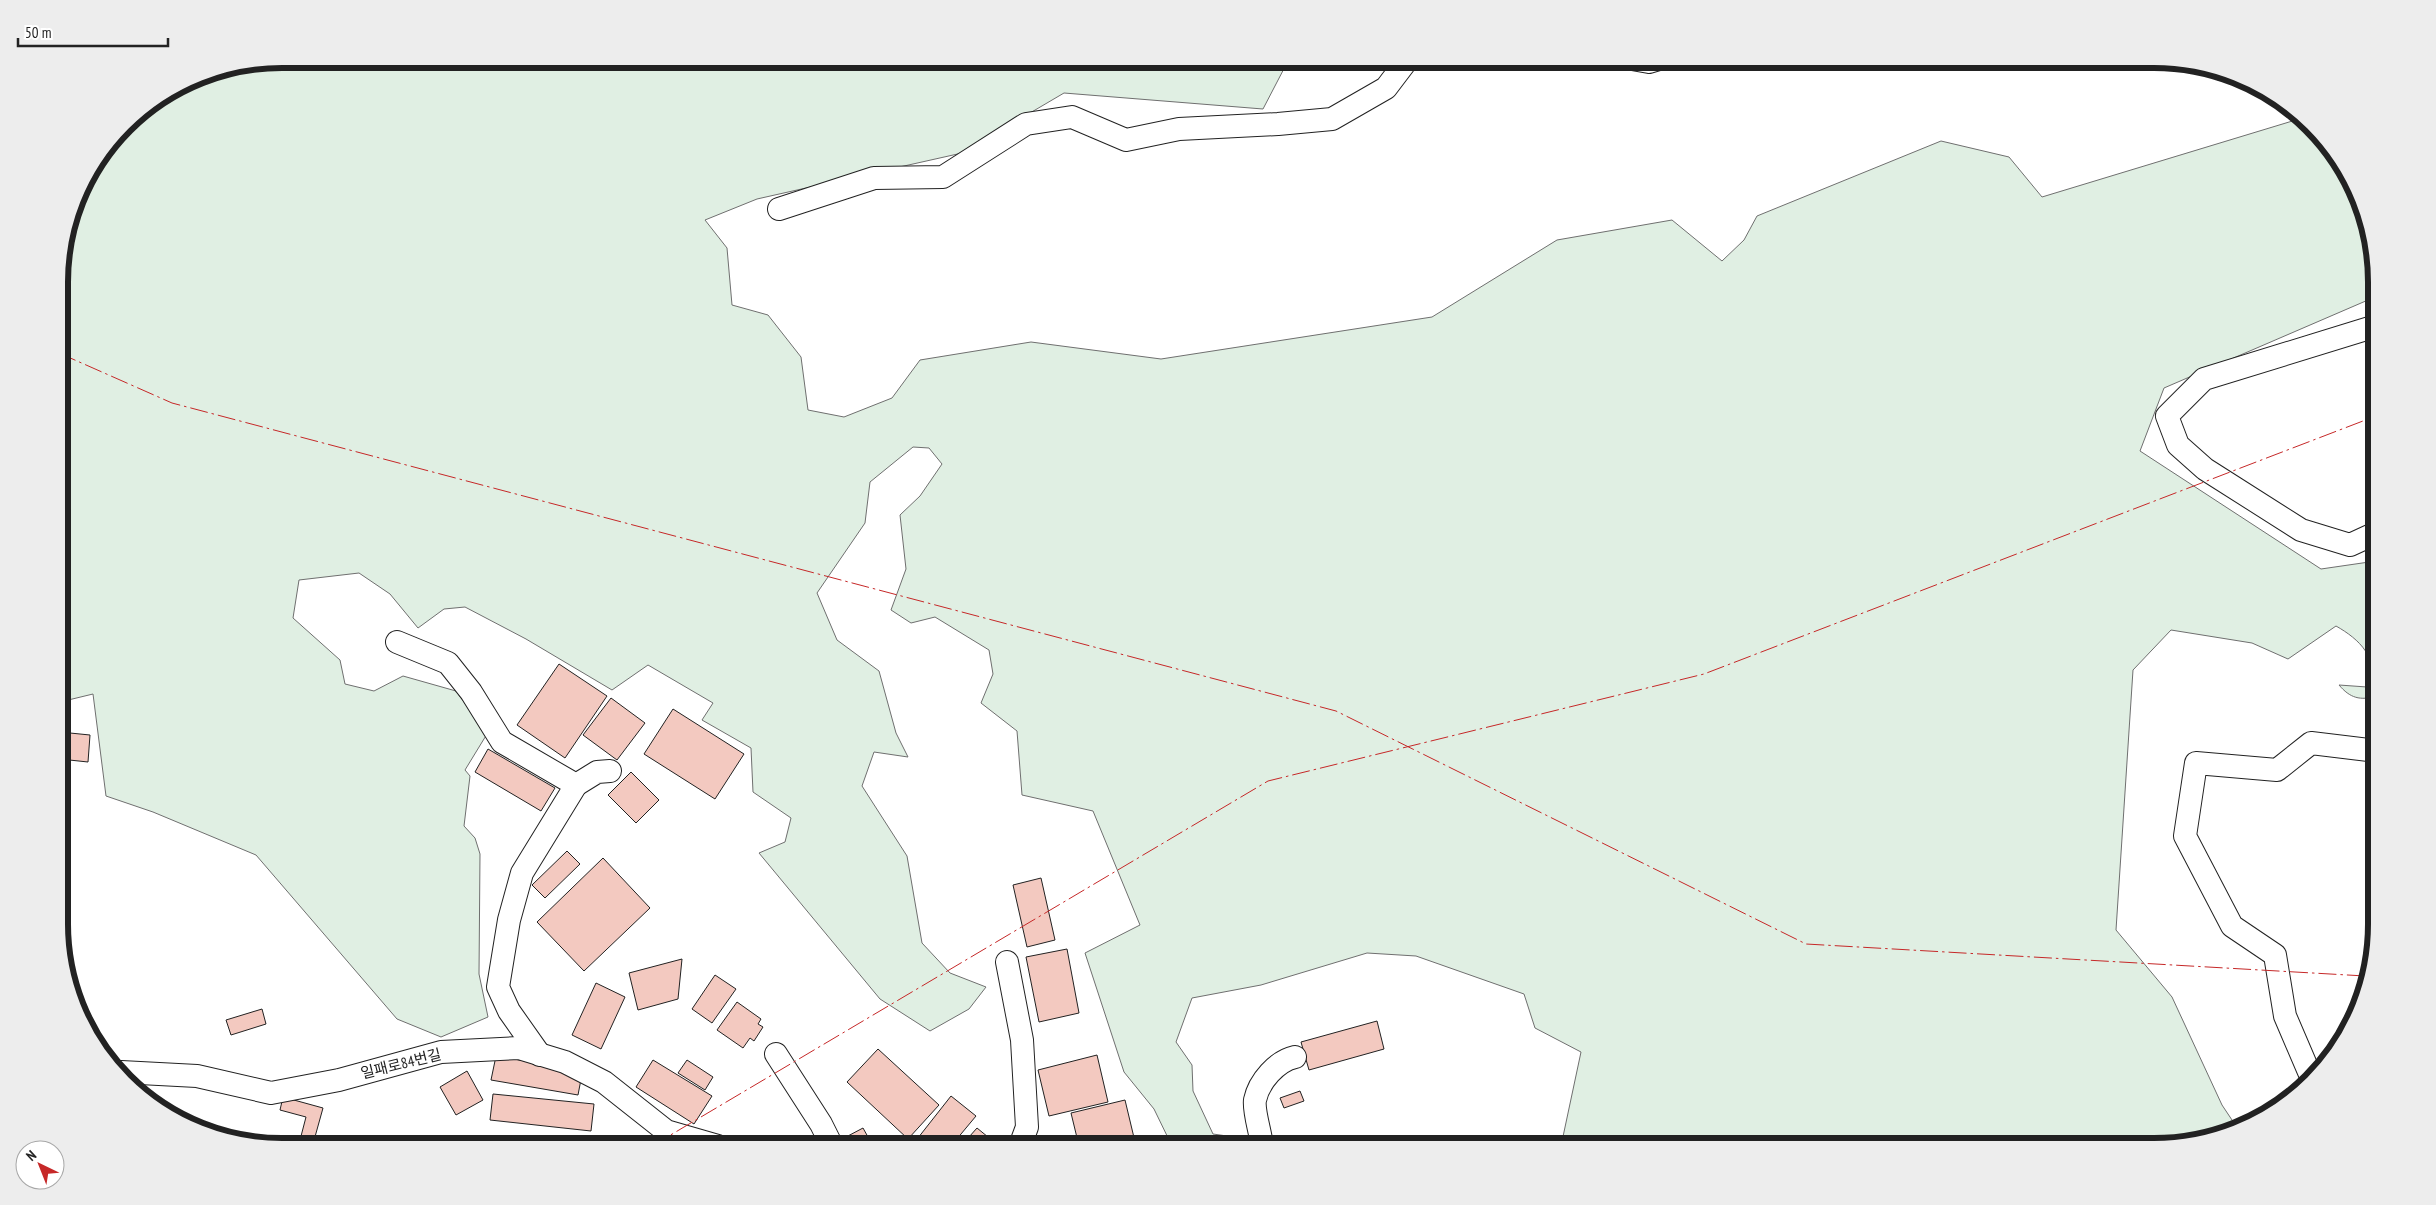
<svg xmlns="http://www.w3.org/2000/svg" width="2436" height="1205" viewBox="0 0 2436 1205" font-family="'PT Sans Narrow','Noto Sans KR',sans-serif">
  <style>
    .green { fill: #e0efe3; stroke: #6f6f6f }
    .building { fill: #f3c9c0; stroke: #222 }
    .lines { fill: none; stroke-linecap: round; stroke-linejoin: round }
    .minor-casing { stroke: #222; stroke-width: 24 }
    .minor { stroke: #fff; stroke-width: 22 }
    .power { stroke: #c62828; stroke-width: 1; stroke-dasharray: 18 4 2.5 4; stroke-linecap: butt }
    .labels { text-anchor: middle; stroke-width: 4; stroke-linejoin: round; paint-order: stroke }
    .street-label { font-size: 15px; fill: #222; stroke: #fff }
    .rim { fill: none; stroke: #222; stroke-width: 6 }
  </style>
  <rect width="100%" height="100%" fill="#fff"/>
  <!-- green -->
  <path class="green" d="M281 59H1289L1263 109 1064 93 962 153 757 199 705 220 727 248 732 305 768 315 801 357 808 410 844 417 892 398 920 360 1031 342 1161 359 1432 317 1557 240 1672 220 1722 261 1744 240 1757 216 1941 141 2009 157 2042 197 2299 119 2331 146 2360 197 2375 253V297L2164 388 2140 451 2321 569 2376 561 2377 696C2360 701 2350 698 2339 685L2367 687C2381 659 2359 639 2336 626L2288 659 2252 643 2171 630 2133 670 2116 930 2172 997 2222 1105 2238 1129 2226 1134 2169 1146H1561L1581 1052 1535 1028 1524 994 1416 956 1367 953 1261 985 1192 998 1176 1042 1192 1065 1193 1091 1213 1134 1248 1139 1250 1146H1172L1154 1109 1124 1072 1085 953 1140 925 1093 811 1022 795 1017 731 981 703 993 674 989 650 935 617 911 623 891 610 906 569 900 515 920 496 942 464 929 448 913 447 870 482 865 523 817 593 837 640 879 671 896 733 908 757 874 752 862 786 907 856 922 943 950 973 986 987 969 1009 930 1031 880 999 759 853 785 842 791 818 753 792 751 748 702 720 713 703 648 665 612 690 526 639 465 607 444 609 418 628 390 594 359 573 299 580 293 618 340 660 345 684 374 691 403 676 456 691 487 734 465 770 470 776 464 826 475 838 480 854 479 974 488 1017 441 1037 397 1019 256 855 153 812 106 796 93 694 60 702 59 267 82 183 134 114 197 76Z"/>
  <!-- building -->
  <g class="building">
    <path d="M559 664 607 696 565 758 517 725Z"/>
    <path d="M611 698 645 723 617 760 583 735Z"/>
    <path d="M673 709 744 754 715 799 644 754Z"/>
    <path d="M60 732 90 735 88 762 60 759Z"/>
    <path d="M488 749 555 788 541 811 475 772Z"/>
    <path d="M631 772 659 800 636 823 608 795Z"/>
    <path d="M567 851 580 864 545 898 532 885Z"/>
    <path d="M603 858 650 908 584 971 537 922Z"/>
    <path d="M1041 878 1055 940 1027 947 1013 885Z"/>
    <path d="M1067 949 1079 1013 1039 1022 1026 957Z"/>
    <path d="M682 959 678 999 638 1010 629 973Z"/>
    <path d="M715 975 736 989 712 1023 692 1009Z"/>
    <path d="M596 983 625 997 601 1049 572 1035Z"/>
    <path d="M737 1002 761 1019 758 1024 763 1027 754 1041 750 1038 743 1048 717 1030Z"/>
    <path d="M262 1009 266 1024 231 1035 226 1020Z"/>
    <path d="M1377 1021 1384 1049 1309 1070 1301 1042Z"/>
    <path d="M878 1049 939 1105 908 1139 847 1082Z"/>
    <path d="M1097 1055 1108 1102 1049 1116 1038 1070Z"/>
    <path d="M496 1056 566 1068 582 1074 578 1095 491 1080Z"/>
    <path d="M653 1060 712 1096 694 1124 636 1087Z"/>
    <path d="M687 1060 713 1077 705 1090 678 1073Z"/>
    <path d="M467 1071 483 1100 456 1115 440 1087Z"/>
    <path d="M1300 1091 1304 1101 1284 1108 1280 1098Z"/>
    <path d="M493 1094 594 1104 591 1131 490 1120Z"/>
    <path d="M951 1096 976 1116 951 1146H918L914 1143Z"/>
    <path d="M283 1097 323 1108 313 1144 300 1140 306 1117 280 1110Z"/>
    <path d="M1125 1100 1136 1146H1079L1071 1113Z"/>
    <path d="M863 1128 873 1146H851L846 1137Z"/>
    <path d="M977 1128 999 1146H961Z"/>
    <path d="M271 1138 297 1145V1146L269 1143Z"/>
  </g>
  <g class="lines">
    <defs>
      <g id="minor">
        <path d="M1632 59 1649 62 1659 59"/>
        <path d="M779 209 874 178 943 177 1026 124 1072 117 1126 140 1179 129 1278 124 1332 119 1386 88 1408 59"/>
        <path d="M2376 326 2204 379 2167 416 2178 445 2205 469 2301 530 2350 545 2376 533"/>
        <path d="M397 642 448 663 471 692 502 742 576 785 522 873 509 920 498 987 509 1011 540 1055"/>
        <path d="M576 785 597 772 610 771"/>
        <path d="M1007 962 1022 1040 1027 1127 1020 1146"/>
        <path d="M776 1054 821 1124 832 1146"/>
        <path d="M121 1072 197 1076 271 1093 339 1080 441 1052 519 1048 565 1062 604 1082 666 1131 718 1146"/>
        <path d="M2312 1079 2285 1016 2275 955 2232 926 2185 836 2196 763 2277 770 2311 743 2377 751"/>
        <path d="M1262 1146C1261 1134 1253 1110 1255 1100 1259 1081 1277 1061 1295 1057"/>
      </g>
    </defs>
    <!-- minor casing -->
    <use href="#minor" class="minor-casing"/>
    <!-- minor -->
    <use href="#minor" class="minor"/>
    <!-- power -->
    <g class="power">
      <path d="M59 353 172 403 1336 711 1806 944 2365 976"/>
      <path d="M652 1146 1268 781 1704 674 2376 416"/>
    </g>
  </g>
  <g class="labels">
    <!-- street labels -->
    <g class="street-label">
      <text transform="translate(401 1064) rotate(-14)" y="5">일패로84번길</text>
    </g>
  </g>
  <!-- crop -->
  <path d="M0 0H2436V1205H0ZM282 68H2154A214 214 0 0 1 2368 282V924A214 214 0 0 1 2154 1138H282A214 214 0 0 1 68 924V282A214 214 0 0 1 282 68Z" fill="#ededed" fill-rule="evenodd"/>
  <path class="rim" d="M282 68H2154A214 214 0 0 1 2368 282V924A214 214 0 0 1 2154 1138H282A214 214 0 0 1 68 924V282A214 214 0 0 1 282 68Z"/>
  <!-- north arrow -->
  <g transform="translate(40 1165) rotate(317)"><circle r="24" fill="#ffffff" stroke="#a7a7a7"/>
  <path d="M0-4L9 19L0 12L-9 19Z" fill="#c62828"/>
  <text y="-8" font-size="14" font-weight="bold" text-anchor="middle" fill="#222222">N</text>
  </g>
  <!-- scale -->
  <path d="M18 38v8h150v-8" fill="none" stroke="#222222" stroke-width="2.5"/>
  <text x="25" y="38" font-size="15" fill="#222222" stroke="#ffffff" stroke-width="4" paint-order="stroke">50 m</text>
</svg>
